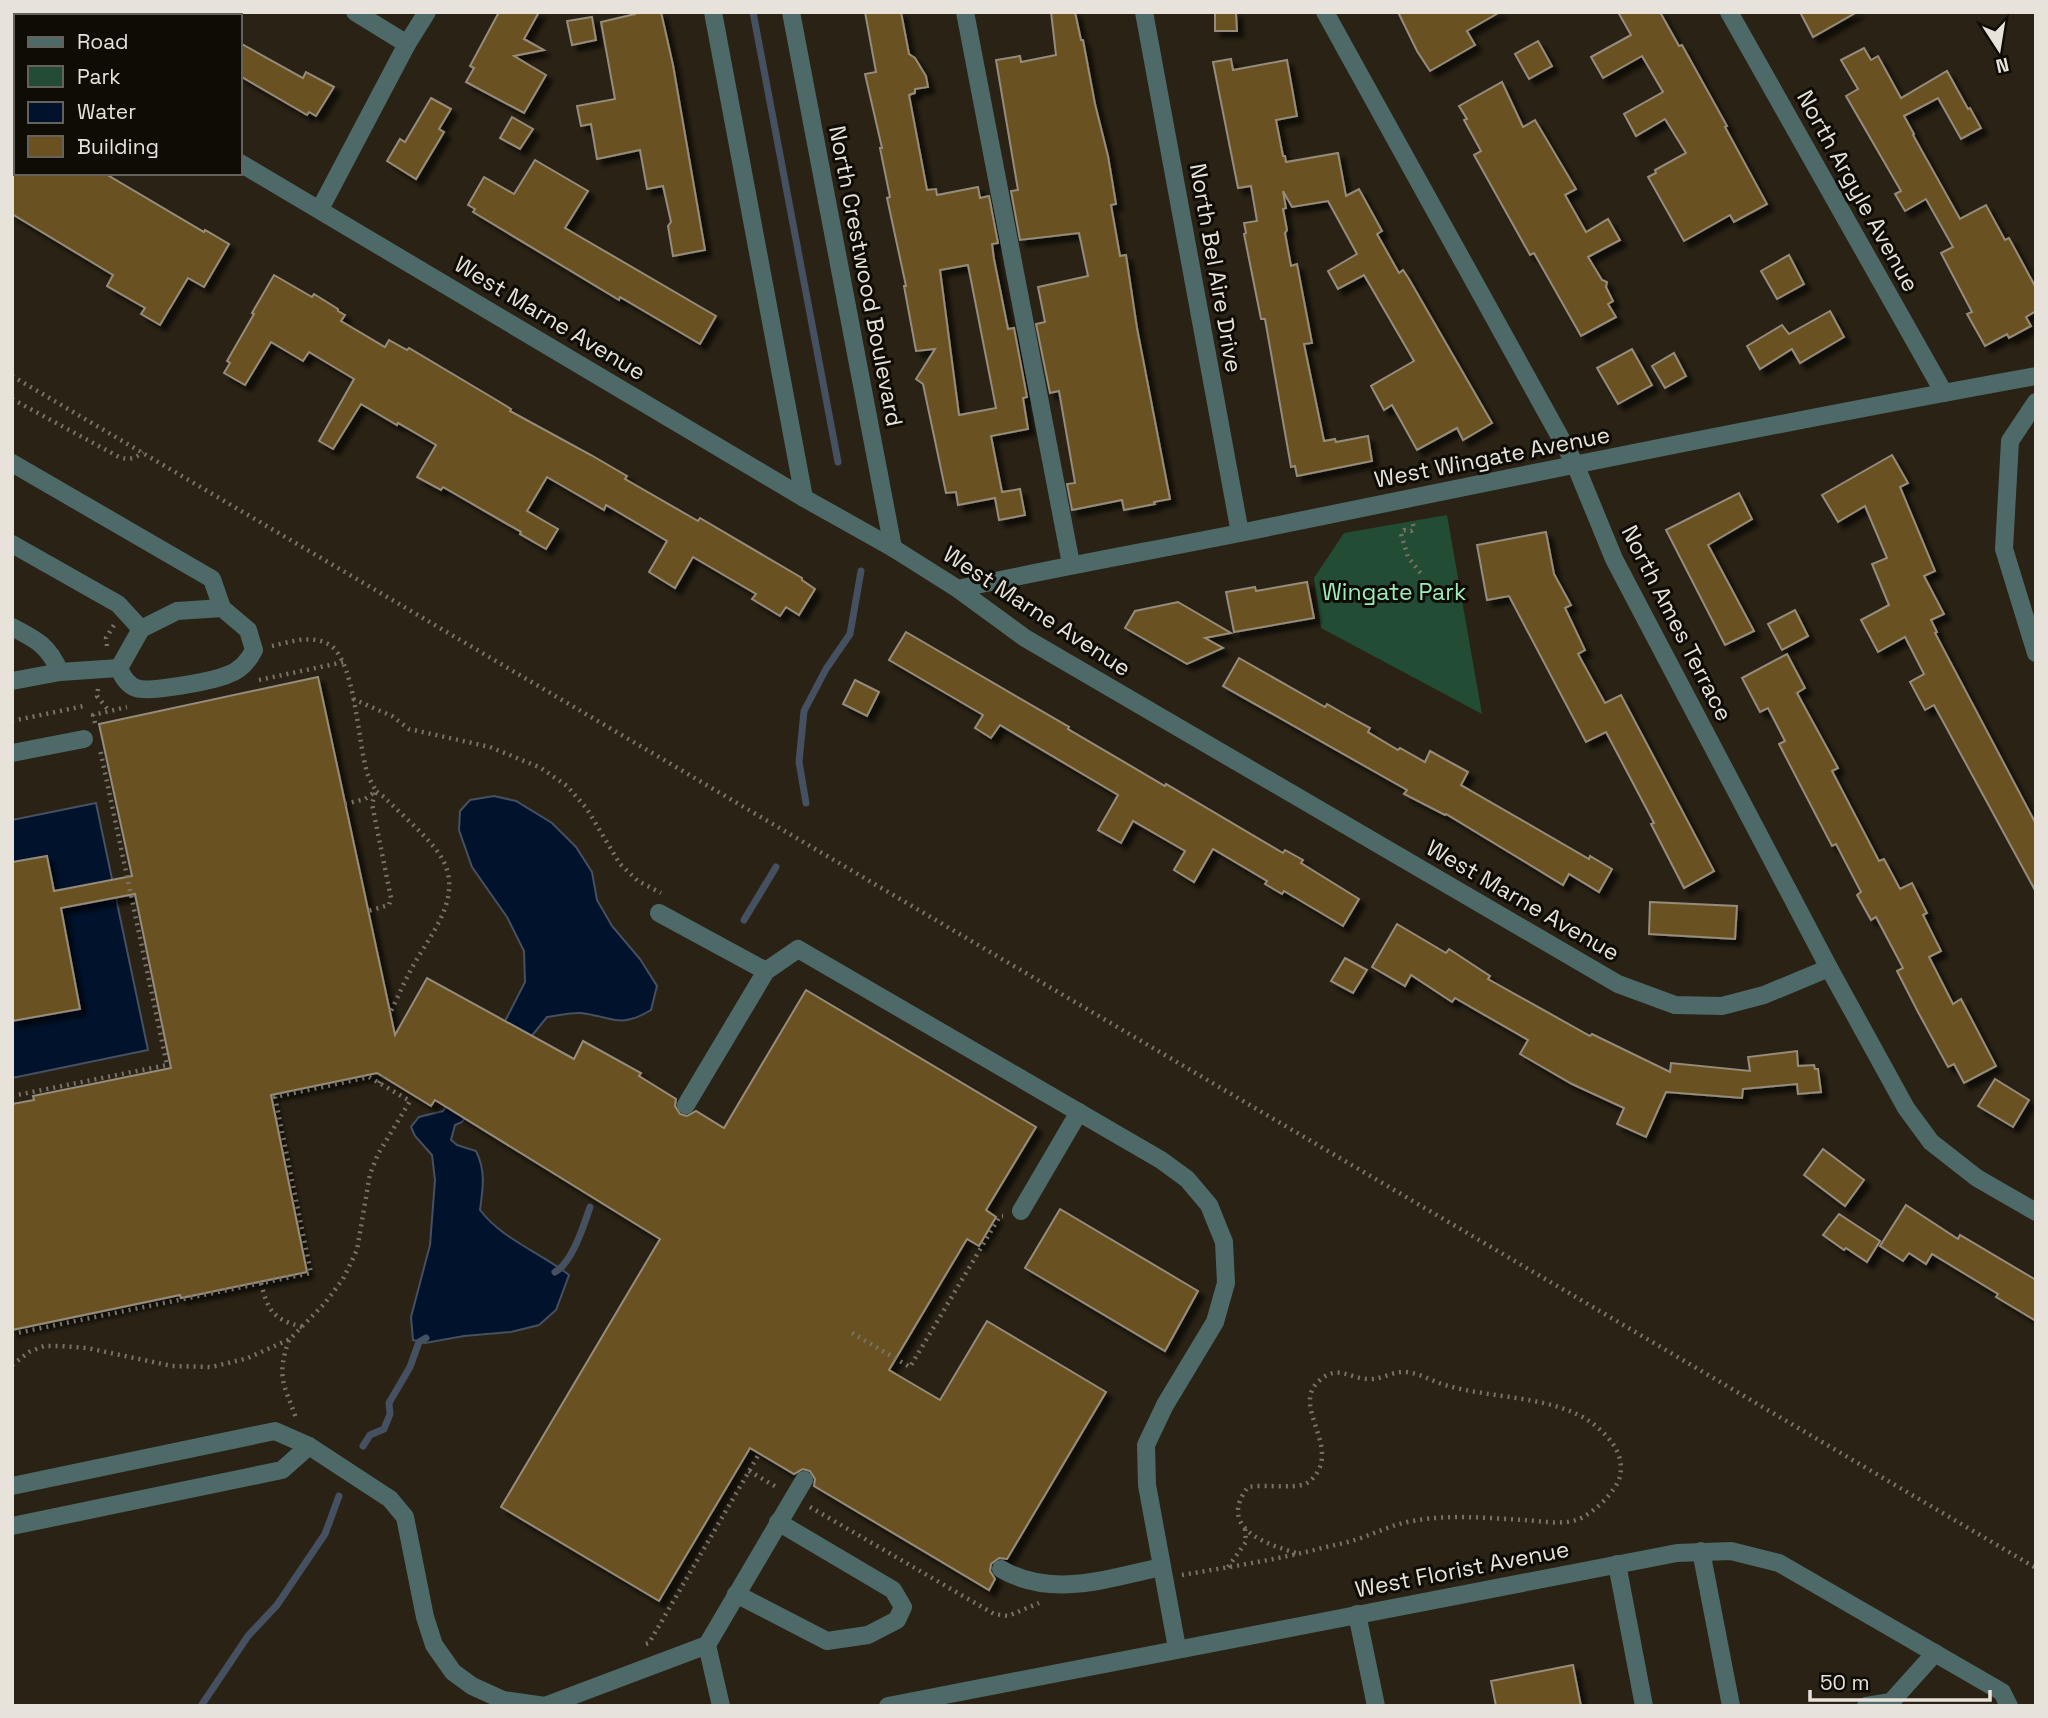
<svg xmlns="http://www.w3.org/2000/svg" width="2048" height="1718" viewBox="0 0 2048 1718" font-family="'Space Grotesk',sans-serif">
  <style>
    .green { fill: #234c34 }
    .water { fill: #00122c; stroke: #455060; stroke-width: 2 }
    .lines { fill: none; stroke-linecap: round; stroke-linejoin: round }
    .stream { stroke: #455060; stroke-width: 7 }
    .building { fill: #6b5120; stroke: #958c7c; stroke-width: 2; fill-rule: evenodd; filter: url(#shadow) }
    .path { stroke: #797268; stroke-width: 4.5; stroke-dasharray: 2 5; stroke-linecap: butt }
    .minor { stroke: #4d6a68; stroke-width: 18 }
    .labels { text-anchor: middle; stroke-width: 6; stroke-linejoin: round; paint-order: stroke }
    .street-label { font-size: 23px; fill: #e7e2da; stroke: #0f0c06 }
    .park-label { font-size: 23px; fill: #9cecba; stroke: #0f0c06 }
  </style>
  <defs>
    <filter id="shadow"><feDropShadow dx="6" dy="6" stdDeviation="2" flood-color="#0009"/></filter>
  </defs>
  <rect width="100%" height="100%" fill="#292215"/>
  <!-- green -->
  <path class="green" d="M1447 515 1482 714 1321 628 1314 578 1344 533Z"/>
  <!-- water -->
  <g class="water">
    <path d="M494 796 516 801 552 823 576 847 592 872 597 900 612 926 640 959 657 986 651 1010C619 1029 614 1017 581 1013 570 1012 558 1016 547 1017L462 1122 455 1125 451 1140 457 1145 476 1151C486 1171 483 1188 480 1210 503 1240 540 1252 569 1275L556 1310 539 1325 511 1332 464 1336 425 1343 413 1340 411 1317 430 1245 435 1180 432 1155 415 1136 411 1127 419 1117 443 1111 499 1033 525 982 524 951 507 917 472 867 459 830 460 811 470 800Z"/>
    <path d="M96 803 148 1050 12 1078V820Z"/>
  </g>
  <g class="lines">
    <!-- stream -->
    <g class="stream">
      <path d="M753 12 838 462"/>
      <path d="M806 803 799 762 804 711 826 669 850 634 861 571"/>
      <path d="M744 920 776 867"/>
      <path d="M555 1272C572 1263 584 1225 590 1207"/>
      <path d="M363 1446 370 1435 384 1429 390 1414 389 1403 410 1367 419 1342 426 1338"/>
      <path d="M201 1706 248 1636 277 1605 325 1534 339 1496"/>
    </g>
  </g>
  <!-- building -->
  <g class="building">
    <path d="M499 12H539L524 39 544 50 514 56 546 75 524 113 466 82 474 68 470 66Z"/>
    <path d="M634 12H661L673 65 705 250 673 256 668 226 671 222 663 186 647 189 640 150 597 159 591 124 581 126 577 106 615 99 601 22 635 14Z"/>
    <path d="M865 12H901L909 54 915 58 926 76 928 87 915 89V93L909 95 927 190 936 189 937 195 978 187 980 198 989 196 998 243 992 244 994 259 1008 329 1014 328 1027 397 1023 398 1028 429 991 436 1002 492 1020 489 1025 515 999 520 995 498 958 505 956 492 946 493 923 384 916 379 935 349 916 351 904 286H906L887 198 890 197 880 148H882L865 74 876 72ZM968 265 996 408 959 415 940 270Z"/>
    <path d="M1051 12H1075L1081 40H1083L1095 104 1108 156 1116 204 1111 205 1120 256 1126 255 1137 328 1170 499 1154 502 1155 504 1124 510 1122 500 1072 510 1067 484 1075 483 1059 391 1050 393 1036 324 1045 322 1038 287 1088 276 1079 233 1020 240 1011 191 1018 190 996 60 1020 56 1021 62 1056 55Z"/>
    <path d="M1215 12H1236L1237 31H1215Z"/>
    <path d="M1398 12H1500L1467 31 1475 45 1430 71 1417 51Z"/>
    <path d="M1618 12H1660L1679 46 1682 45 1727 126 1725 127 1767 204 1734 222 1730 215 1684 241 1648 177 1656 173 1655 170 1686 153 1665 119 1636 136 1624 114 1663 92 1642 56 1603 78 1591 57 1631 35Z"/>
    <path d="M1800 12H1857L1813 37Z"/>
    <path d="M592 17 596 40 572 45 567 21Z"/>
    <path d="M1538 41 1552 66 1529 79 1515 54Z"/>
    <path d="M240 43 303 78 306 72 334 87 316 116 309 112 307 115 240 76Z"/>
    <path d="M1864 48 1871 60 1878 56 1901 98 1947 71 1968 109 1970 108 1981 128 1961 139 1938 98 1904 116 1914 134 1913 135 1960 219 1986 205 2005 240 2009 238 2036 288V311L2026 317 2031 326 2009 338 2007 334 1985 346 1967 314 1972 312 1941 253 1953 247 1926 199 1905 211 1895 194 1901 191 1846 96 1858 89 1841 60Z"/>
    <path d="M1231 59 1233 70 1287 60 1297 116 1276 120 1283 156H1285L1286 162 1338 153 1346 196 1359 189 1382 231 1377 234 1399 273 1403 270 1409 279 1492 423 1463 440 1457 428 1417 450 1392 405 1384 410 1371 386 1414 361 1364 275 1338 289 1328 271 1357 254 1328 201 1292 207 1283 191 1286 208 1283 209 1287 230 1285 233 1291 266 1297 264 1312 343 1304 344 1324 441 1335 439 1336 442 1368 436 1372 461 1297 476 1295 466 1291 467 1265 319H1261L1244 234 1246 233 1244 223 1257 221 1251 186 1238 188 1213 62Z"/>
    <path d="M1502 82 1523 127 1535 120 1576 189 1565 195 1586 232 1608 219 1620 240 1588 257 1602 280 1607 282 1606 287 1613 301 1608 304 1616 317 1581 336 1534 253 1530 255 1474 155 1481 151 1464 120 1467 119 1459 106Z"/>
    <path d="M431 98 451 109 439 129 444 132 416 179 387 161 400 139 405 142Z"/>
    <path d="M512 117 533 129 520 149 500 138Z"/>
    <path d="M535 160 588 191 565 228 716 316 700 344 620 297 619 300 473 212 475 209 468 205 484 177 514 194Z"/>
    <path d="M12 173H104L204 232 205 230 229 244 204 287 188 278 160 325 141 314 145 308 107 286 113 275 12 214Z"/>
    <path d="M1789 255 1804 284 1777 299 1761 271Z"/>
    <path d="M274 275 312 297 314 294 338 309V311L345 315 341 321 385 347 389 340 407 350 409 348 493 398 511 409 510 411 591 455 627 476 625 479 698 521 700 518 802 578V580L815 589 799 615 786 607 780 616 752 599 756 594 693 557 675 588 649 572 667 541 606 505 604 510 547 477 527 511 558 529 546 549 520 534 521 532 443 487 441 490 417 477 436 445 398 423 397 425 361 404 333 449 319 441 354 379 309 352 303 361 271 342 245 385 224 373 230 363 227 361 254 314 252 313Z"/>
    <path d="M1830 311 1844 337 1800 363 1792 349 1760 369 1747 346 1782 325 1789 334Z"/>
    <path d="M1632 349 1652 385 1618 404 1597 368Z"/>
    <path d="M1674 353 1686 376 1665 388 1652 366Z"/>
    <path d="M1892 455 1908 483 1900 487 1935 571 1924 576 1944 614 1931 620 1937 632 1935 633 2036 824V892L1934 705 1925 710 1910 682 1924 674 1905 637 1878 652 1861 620 1889 605 1872 564 1887 558 1865 506 1838 522 1822 495Z"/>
    <path d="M1739 493 1752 519 1708 545 1754 631 1725 645 1666 530Z"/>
    <path d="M1546 532 1554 574 1571 605 1565 608 1585 650 1578 654 1605 703 1621 695 1714 871 1684 888 1651 824 1654 823 1606 732 1586 742 1509 596 1487 600 1477 545Z"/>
    <path d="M1307 582 1314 618 1234 632 1226 592 1255 587 1256 591Z"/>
    <path d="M1178 602 1231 633 1205 638 1223 648 1187 664 1125 628 1135 611Z"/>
    <path d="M1795 610 1808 636 1782 650 1768 624Z"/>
    <path d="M906 632 1069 727 1068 729 1165 786 1166 784 1283 853 1285 850 1303 860 1301 863 1359 899 1343 926 1284 891 1282 894 1265 884 1267 881 1213 849 1194 882 1174 870 1185 851 1133 821 1121 843 1098 830 1118 795 1000 725 991 738 975 728 983 715 889 660Z"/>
    <path d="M1787 654 1805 688 1797 693 1838 768 1832 771 1879 861 1884 859 1900 889 1912 883 1927 913 1923 915 1941 951 1929 957 1953 1004 1961 999 1996 1066 1964 1083 1954 1064 1948 1067 1918 1012 1897 971 1903 968 1876 917 1871 920 1857 895 1861 892 1836 844 1832 846 1779 744 1785 741 1768 708 1760 712 1742 678Z"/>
    <path d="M1239 658 1325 707 1327 704 1348 716 1370 728 1368 732 1398 750 1400 748 1425 762 1430 751 1468 772 1461 785 1589 859 1590 856 1612 869 1599 892 1569 874 1563 885 1446 814 1445 815 1404 794 1407 790 1223 686Z"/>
    <path d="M318 677 395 1035 427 978 574 1059 583 1041 641 1073 639 1076 676 1099 675 1106 680 1114 687 1116 696 1111 724 1128 806 990 1036 1127 986 1210 996 1217 979 1246 967 1239 889 1370 940 1400 987 1321 1106 1392 1007 1559 999 1558 991 1564 990 1571 995 1579 989 1590 814 1486 815 1479 810 1471 803 1469 794 1474 750 1448 659 1601 501 1507 660 1239 435 1100 431 1106 377 1073 271 1095 307 1272 181 1298 180 1295 12 1330V1104L34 1100 33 1096 171 1068 135 894 61 908 80 1009 12 1021V862L47 856 54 891 132 876 99 724Z"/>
    <path d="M855 680 879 692 867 716 843 704Z"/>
    <path d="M1650 902 1737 906 1735 939 1649 934Z"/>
    <path d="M1397 924 1446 953 1449 949 1490 976 1488 979 1590 1036 1592 1034 1670 1072 1671 1063 1750 1071 1748 1057 1797 1051 1798 1066 1814 1065 1815 1069H1818L1821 1092 1798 1094 1797 1084 1743 1089 1742 1098 1666 1092 1646 1137 1617 1124 1624 1108 1572 1084 1520 1054 1528 1040 1455 998 1452 1002 1411 975 1405 986 1372 967Z"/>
    <path d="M1345 958 1367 970 1353 993 1331 981Z"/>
    <path d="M1995 1079 2029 1100 2013 1127 1978 1106Z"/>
    <path d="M1823 1149 1864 1180 1845 1206 1804 1175Z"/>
    <path d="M1906 1205 1958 1239 1960 1235 2036 1280V1321L1996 1297 1998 1294 1932 1254 1926 1264 1909 1253 1903 1261 1880 1246Z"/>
    <path d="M1060 1209 1198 1291 1165 1351 1025 1268Z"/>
    <path d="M1839 1214 1880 1241 1867 1262 1846 1248 1844 1250 1823 1235Z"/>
    <path d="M1573 1665 1581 1706H1496L1491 1681Z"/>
  </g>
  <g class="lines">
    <!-- path -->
    <g class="path">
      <path d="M12 376 2036 1568"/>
      <path d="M12 399 119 457C129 460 135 459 143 452"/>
      <path d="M1413 524 1414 529 1411 531 1404 530 1401 534 1408 557 1423 576"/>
      <path d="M107 646 106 638 114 625"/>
      <path d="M272 646C290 642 312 634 330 645 355 661 358 743 367 772 369 779 373 785 376 791L372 804 391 898 389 905 368 911"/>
      <path d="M259 680 344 662"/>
      <path d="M98 689 97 696 109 711"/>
      <path d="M353 699 392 716 409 729 490 747 541 768 567 786 587 809 620 864 638 881 661 893"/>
      <path d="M12 721 84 706"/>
      <path d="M95 723 93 715 127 707"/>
      <path d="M345 804 365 799 376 791 384 797C400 813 419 829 434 847 469 889 436 926 414 964 405 980 398 997 390 1013"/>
      <path d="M379 1083 383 1076"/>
      <path d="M12 1096 167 1065 100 749"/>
      <path d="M261 1283C268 1311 273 1319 302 1327"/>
      <path d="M852 1333 910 1367 1000 1216H1003"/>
      <path d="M12 1334 311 1273 275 1097 369 1077 410 1101 378 1154 370 1174 357 1250 343 1279 325 1303 290 1339 248 1358 212 1367 172 1366 87 1348 60 1346H44L29 1352 12 1365"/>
      <path d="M289 1340C276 1377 284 1384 296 1418"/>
      <path d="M749 1471 778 1488"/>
      <path d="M810 1507 994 1614 1008 1616 1039 1603"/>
      <path d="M1228 1567 1246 1542 1245 1529"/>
      <path d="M1182 1575C1228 1567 1276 1560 1322 1548 1334 1545 1346 1543 1358 1539 1376 1533 1393 1524 1413 1521 1449 1514 1487 1518 1524 1520 1540 1521 1560 1525 1576 1520 1591 1516 1617 1491 1620 1476 1625 1454 1609 1436 1592 1423 1553 1395 1491 1399 1445 1385 1431 1381 1420 1373 1405 1372 1393 1371 1381 1380 1369 1379 1350 1379 1338 1364 1320 1380 1292 1403 1333 1439 1319 1469 1316 1475 1312 1481 1305 1484 1291 1489 1265 1484 1248 1487 1216 1529 1268 1545 1300 1554"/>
      <path d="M646 1644 649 1643 759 1454"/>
    </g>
    <!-- minor -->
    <g class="minor">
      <path d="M355 12 407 44"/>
      <path d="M713 12 804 498"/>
      <path d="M791 12 893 548"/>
      <path d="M965 12 1071 564"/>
      <path d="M1144 12 1240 533"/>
      <path d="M1325 12 1575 464 1614 559 1829 968 1906 1108 1931 1142 1977 1178 2036 1212"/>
      <path d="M1729 12 1944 393"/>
      <path d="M44 16 46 12"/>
      <path d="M12 31 16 33"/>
      <path d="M240 163 804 498 893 548 958 589 1025 638 1618 984 1675 1005 1722 1006 1764 995 1829 968"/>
      <path d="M320 209 407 44 427 12"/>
      <path d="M2036 402 2010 441 2004 549 2036 653"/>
      <path d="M12 463 212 579 222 608"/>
      <path d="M12 544 118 604 141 629"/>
      <path d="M958 589C1054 568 1150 551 1245 532 1508 478 1771 424 2036 376"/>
      <path d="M222 608 248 630 254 650C248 662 240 671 227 675 212 681 150 693 136 688 126 684 122 676 119 668L141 629 177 611Z"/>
      <path d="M12 627C37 640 48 645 60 672"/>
      <path d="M12 681 60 672 119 668"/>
      <path d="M12 753 84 739"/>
      <path d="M659 913 766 971"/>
      <path d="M686 1105 766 971 798 949 1161 1160 1187 1179 1209 1205 1224 1242 1226 1283 1215 1322 1165 1405 1146 1445 1147 1485 1177 1648"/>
      <path d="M1021 1211 1079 1112"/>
      <path d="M12 1486 275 1431 309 1446 390 1499 405 1517 425 1617 434 1645 453 1672 472 1686 503 1700 545 1706 707 1645"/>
      <path d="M12 1526 282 1470 309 1446"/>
      <path d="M1701 1551 1731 1706"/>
      <path d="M1617 1564 1644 1706"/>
      <path d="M1001 1569C1052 1599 1109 1578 1162 1567"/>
      <path d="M736 1594 827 1641 868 1635 897 1620 903 1607 893 1590 778 1522"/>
      <path d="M1357 1614 1376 1706"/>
      <path d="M721 1706 707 1645 804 1480"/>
      <path d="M888 1706 1677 1553 1731 1551 1779 1563 2002 1692 2009 1706"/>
      <path d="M1866 1706 1891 1702 1935 1653"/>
    </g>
  </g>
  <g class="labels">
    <!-- street labels -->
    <g class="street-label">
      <text transform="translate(1858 191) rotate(61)" y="8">North Argyle Avenue</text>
      <text transform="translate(1216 268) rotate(80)" y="8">North Bel Aire Drive</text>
      <text transform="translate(866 276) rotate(79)" y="8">North Crestwood Boulevard</text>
      <text transform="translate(550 318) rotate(31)" y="8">West Marne Avenue</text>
      <text transform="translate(1492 457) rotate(-11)" y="8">West Wingate Avenue</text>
      <text transform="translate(1037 611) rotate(33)" y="8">West Marne Avenue</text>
      <text transform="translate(1677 623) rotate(63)" y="8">North Ames Terrace</text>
      <text transform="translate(1523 900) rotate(30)" y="8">West Marne Avenue</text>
      <text transform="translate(1462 1569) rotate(-11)" y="8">West Florist Avenue</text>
    </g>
    <!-- park labels -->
    <g class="park-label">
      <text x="1394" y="600">Wingate Park</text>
    </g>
  </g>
  <!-- border -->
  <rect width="2048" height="1718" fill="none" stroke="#e7e2da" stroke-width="28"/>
  <!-- legend -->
  <rect x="14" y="14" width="228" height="161" fill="#0f0c06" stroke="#65625b" stroke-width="2"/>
  <rect x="28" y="37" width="35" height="10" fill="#4d6a68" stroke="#65625b" stroke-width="2"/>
  <text x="77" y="49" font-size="21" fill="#e7e2da">Road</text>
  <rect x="28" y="66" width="35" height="21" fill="#234c34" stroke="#65625b" stroke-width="2"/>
  <text x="77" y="84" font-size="21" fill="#e7e2da">Park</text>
  <rect x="28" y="102" width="35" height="21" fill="#00122c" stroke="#65625b" stroke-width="2"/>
  <text x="77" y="119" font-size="21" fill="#e7e2da">Water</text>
  <rect x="28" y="136" width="35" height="21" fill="#6b5120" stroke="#65625b" stroke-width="2"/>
  <text x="77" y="154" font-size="21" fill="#e7e2da">Building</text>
  <!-- north arrow -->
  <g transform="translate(1999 49) rotate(168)" stroke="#0f0c06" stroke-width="5" paint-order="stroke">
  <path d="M0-5L12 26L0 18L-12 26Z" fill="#e7e2da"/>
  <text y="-10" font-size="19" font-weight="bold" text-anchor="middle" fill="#e7e2da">N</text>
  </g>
  <!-- scale -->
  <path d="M1810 1690v10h180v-10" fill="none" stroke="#e7e2da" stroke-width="3.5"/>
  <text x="1820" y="1690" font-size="21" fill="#e7e2da" stroke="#0f0c06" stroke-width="5" paint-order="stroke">50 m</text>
</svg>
